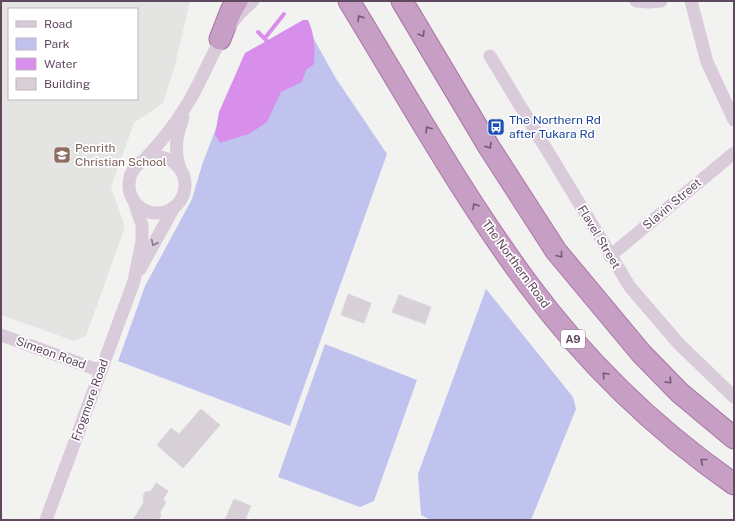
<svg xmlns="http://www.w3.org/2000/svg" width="735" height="521" viewBox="0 0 735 521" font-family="'Public Sans',sans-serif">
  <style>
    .education { fill: #e4e4e3; fill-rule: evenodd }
    .green { fill: #c1c3ef }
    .water { fill: #d88fec }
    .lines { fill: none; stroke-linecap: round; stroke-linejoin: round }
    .stream { stroke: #d88fec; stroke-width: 4 }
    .building { fill: #d8d0d7; stroke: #dcd5da }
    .trunk-casing { stroke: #ab75a5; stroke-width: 23 }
    .minor { stroke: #dacbda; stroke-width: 13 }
    .trunk { stroke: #c79ec4; stroke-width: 21 }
    .oneway { stroke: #745a72 }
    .oneway2 { stroke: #8a7689 }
    .labels { text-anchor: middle; stroke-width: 3.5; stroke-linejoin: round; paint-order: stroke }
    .shield { fill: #fff; stroke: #8f808e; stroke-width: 1 }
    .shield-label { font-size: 11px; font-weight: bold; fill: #5f495e }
    .transit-label { font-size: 12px; fill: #164399; stroke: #fff; text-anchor: start }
    .education-label { font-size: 12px; fill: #785e54; stroke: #fff; text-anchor: start }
    .street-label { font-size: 12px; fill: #5f495e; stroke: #fff }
  </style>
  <rect width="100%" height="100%" fill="#f2f3f1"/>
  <!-- education -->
  <path class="education" d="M1 1H190L175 65 163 103 134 123 111 187 125 227 86 336 74 341 1 315ZM9 9H137V99H9Z"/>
  <!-- green -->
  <g class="green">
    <path d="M304 21 335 77 387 154 290 426 118 361 145 286 192 199 202 165 243 57Z"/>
    <path d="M486 289 573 397 576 409 531 520H431L421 515 418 474Z"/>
    <path d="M325 344 417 380 374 501 360 507 278 477Z"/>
  </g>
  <!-- water -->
  <path class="water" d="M303 20H308C315 35 315 48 314 64L306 70 302 82 281 92 267 122 249 134 220 143 215 135 219 112 245 53Z"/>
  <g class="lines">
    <!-- stream -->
    <g class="stream">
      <path d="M258 32 267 41"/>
      <path d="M265 38 284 14"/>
    </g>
  </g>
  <!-- building -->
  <g class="building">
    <path d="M348 294 371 303 364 323 341 315Z"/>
    <path d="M399 295 431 307 425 324 392 312Z"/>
    <path d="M201 409 220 425 183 468 157 445 171 428 179 434Z"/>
    <path d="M156 483 168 491 163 500 166 502 160 512 161 516 158 520H133L144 502 143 497 145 492 151 491Z"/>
    <path d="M234 499 251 506 245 520H225Z"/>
  </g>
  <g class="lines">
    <defs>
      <g id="trunk">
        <path d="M349 1C407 96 462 195 528 284 585 361 655 429 734 484"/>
        <path d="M402 1 489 147 556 251 641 353 680 393 734 438"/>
        <path d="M220 39 231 11 237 1"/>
      </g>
    </defs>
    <!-- trunk casing -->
    <use href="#trunk" class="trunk-casing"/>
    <!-- minor -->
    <g class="minor">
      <path d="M636 1 649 2 661 1"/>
      <path d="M691 1 707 62 734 120"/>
      <path d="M490 56 630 287 679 344 734 397"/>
      <circle cx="157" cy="185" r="28"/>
      <path d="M145 159C161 142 176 123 188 103 209 68 220 27 253 1"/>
      <path d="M180 169C174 150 176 137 183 118"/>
      <path d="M610 256 734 153"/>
      <path d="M140 269 173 209"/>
      <path d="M1 335 101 371"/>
      <path d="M46 520 134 281 142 241V225L135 204"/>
    </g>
    <!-- trunk -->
    <use href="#trunk" class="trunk"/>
  </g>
  <!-- one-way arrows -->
  <defs><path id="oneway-chevron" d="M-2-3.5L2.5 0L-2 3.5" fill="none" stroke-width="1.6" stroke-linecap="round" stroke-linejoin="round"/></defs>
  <g class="oneway">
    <use href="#oneway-chevron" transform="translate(360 18) rotate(-122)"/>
    <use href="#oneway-chevron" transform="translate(422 34) rotate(59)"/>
    <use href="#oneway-chevron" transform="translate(428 129) rotate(-122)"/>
    <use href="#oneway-chevron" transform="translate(489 146) rotate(58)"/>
    <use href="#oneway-chevron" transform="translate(475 206) rotate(-122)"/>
    <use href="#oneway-chevron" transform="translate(560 255) rotate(52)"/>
    <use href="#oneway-chevron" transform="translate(605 375) rotate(-133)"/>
    <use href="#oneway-chevron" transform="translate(669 381) rotate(46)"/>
    <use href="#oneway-chevron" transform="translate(703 461) rotate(-142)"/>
  </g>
  <use class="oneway2" href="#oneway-chevron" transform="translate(154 243) rotate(117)"/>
  <!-- icons -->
  <defs>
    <symbol id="bus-square" viewBox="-11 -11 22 22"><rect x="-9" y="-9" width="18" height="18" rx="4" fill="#1a4fb4" stroke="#fff"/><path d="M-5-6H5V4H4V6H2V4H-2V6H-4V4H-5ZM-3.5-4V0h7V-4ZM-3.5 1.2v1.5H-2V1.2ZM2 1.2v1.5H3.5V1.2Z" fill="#fff"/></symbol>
    <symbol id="school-square" viewBox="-11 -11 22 22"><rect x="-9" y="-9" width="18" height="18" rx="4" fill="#8d6e63" stroke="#fff"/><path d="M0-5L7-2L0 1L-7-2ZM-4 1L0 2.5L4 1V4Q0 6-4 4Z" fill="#fff"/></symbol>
  </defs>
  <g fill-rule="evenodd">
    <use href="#bus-square" x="486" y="117" width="20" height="20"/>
    <use href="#school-square" x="52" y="145" width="20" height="20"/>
  </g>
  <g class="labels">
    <!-- shield labels -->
    <rect class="shield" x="561" y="330" width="24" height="18" rx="3"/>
    <g class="shield-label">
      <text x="573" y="343">A9</text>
    </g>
    <!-- transit labels -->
    <g class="transit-label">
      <text x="509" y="124">The Northern Rd<tspan x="509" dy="14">after Tukara Rd</tspan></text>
    </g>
    <!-- education labels -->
    <g class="education-label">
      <text x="75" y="152">Penrith<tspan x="75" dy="14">Christian School</tspan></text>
    </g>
    <!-- street labels -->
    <g class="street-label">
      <text transform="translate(672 204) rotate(-40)" y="4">Slavin Street</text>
      <text transform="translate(599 237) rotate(59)" y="4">Flavel Street</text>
      <text transform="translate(516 264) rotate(54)" y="4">The Northern Road</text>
      <text transform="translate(51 353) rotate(20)" y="4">Simeon Road</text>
      <text transform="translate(90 400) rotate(-70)" y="4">Frogmore Road</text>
    </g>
  </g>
  <!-- border -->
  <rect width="735" height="521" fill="none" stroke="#5f495e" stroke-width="4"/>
  <!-- legend -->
  <rect x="8" y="8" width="130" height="92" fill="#ffffff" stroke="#bfb6bf"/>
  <rect x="16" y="21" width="20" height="6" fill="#dacbda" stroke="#bfb6bf"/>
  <text x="44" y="28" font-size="12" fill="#5f495e">Road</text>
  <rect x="16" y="38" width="20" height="12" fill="#c1c3ef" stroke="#bfb6bf"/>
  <text x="44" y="48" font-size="12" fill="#5f495e">Park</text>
  <rect x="16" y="58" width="20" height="12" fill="#d88fec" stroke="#bfb6bf"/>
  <text x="44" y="68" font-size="12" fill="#5f495e">Water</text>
  <rect x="16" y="78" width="20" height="12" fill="#d8d0d7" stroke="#bfb6bf"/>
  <text x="44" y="88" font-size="12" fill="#5f495e">Building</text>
</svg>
